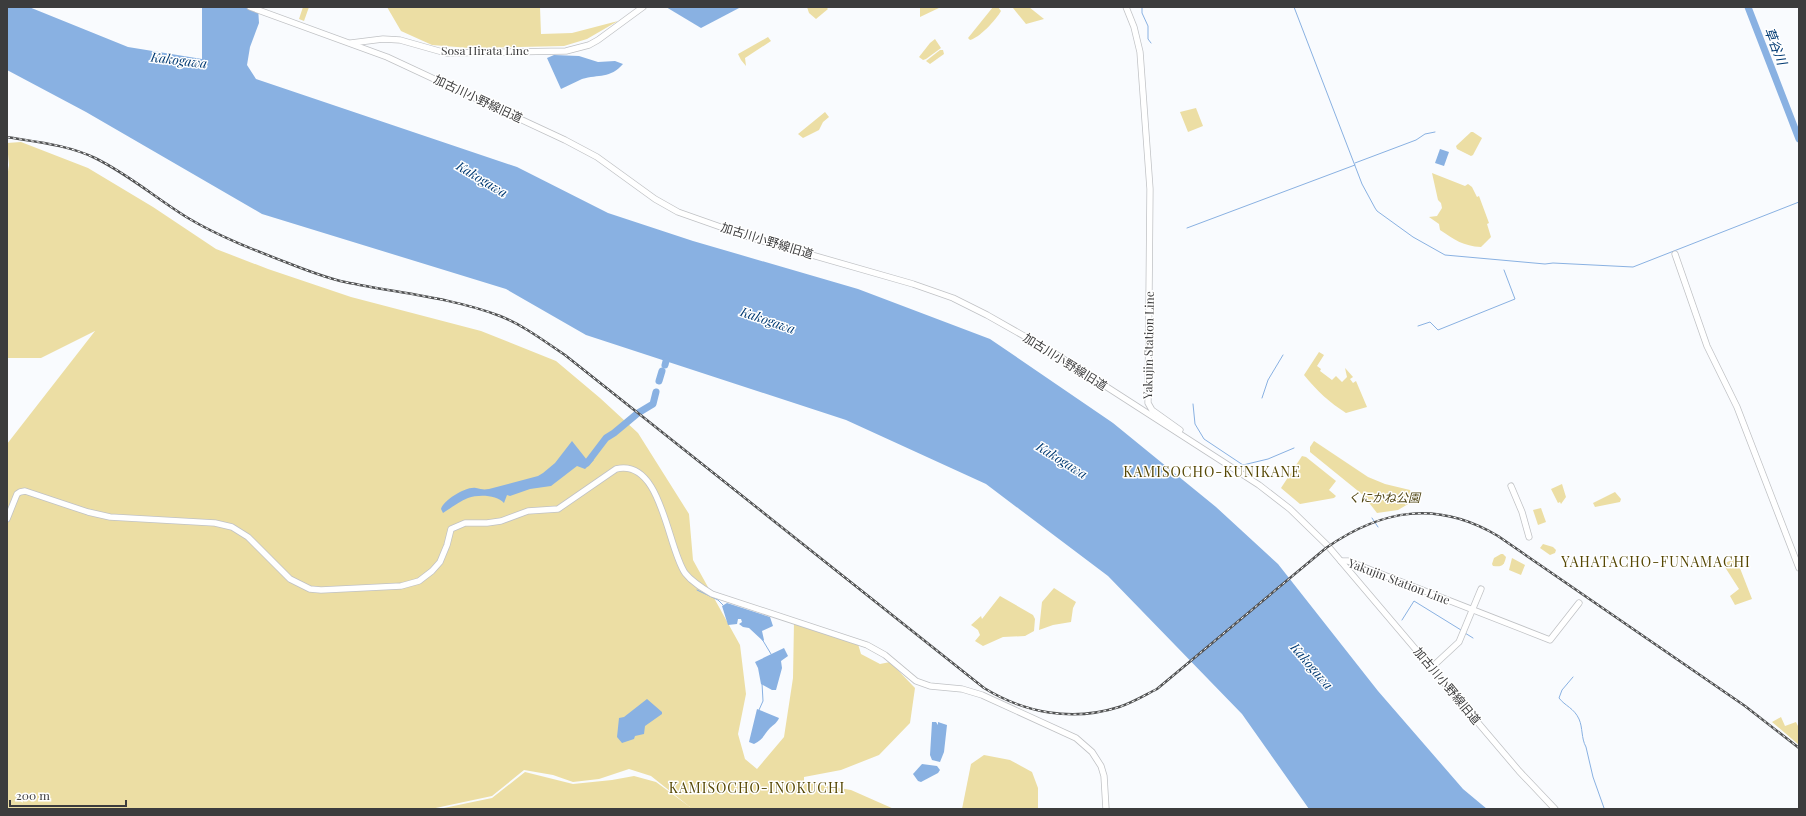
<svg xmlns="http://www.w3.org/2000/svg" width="1806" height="816" viewBox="0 0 1806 816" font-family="'Playfair Display','Noto Sans JP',serif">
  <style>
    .green { fill: #ecdea4 }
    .water { fill: #89b1e2 }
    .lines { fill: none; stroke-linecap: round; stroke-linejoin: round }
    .stream { stroke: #89b1e2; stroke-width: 1 }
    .river { stroke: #89b1e2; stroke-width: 7 }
    .secondary-casing { stroke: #c0c2c5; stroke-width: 7 }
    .secondary { stroke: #fff; stroke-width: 5.5 }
    .rail-casing { stroke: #515253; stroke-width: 2.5 }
    .rail { stroke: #fff; stroke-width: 1; stroke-dasharray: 3; stroke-linecap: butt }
    .labels { text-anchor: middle; stroke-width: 3; stroke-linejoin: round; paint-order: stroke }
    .street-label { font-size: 12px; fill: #3c3c3d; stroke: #fff }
    .park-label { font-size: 12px; font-style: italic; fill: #514615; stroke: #fff }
    .water-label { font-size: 13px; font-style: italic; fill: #003a73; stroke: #fff }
    .quarter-label { font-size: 14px; letter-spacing: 1px; fill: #554704; stroke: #fff }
  </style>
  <rect width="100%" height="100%" fill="#f9fbfe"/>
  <!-- green -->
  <g class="green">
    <path d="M303 7H309L304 21 299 19Z"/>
    <path d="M387 7H540L541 34 572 33 618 21 587 39 564 46 469 48 432 45 401 31Z"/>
    <path d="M807 7H826L828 9 816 19 809 13Z"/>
    <path d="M920 7H941L920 17Z"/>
    <path d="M993 7H998L1001 11C996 20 979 38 970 40L968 38Z"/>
    <path d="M1014 7H1029L1044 19 1026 24 1013 8Z"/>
    <path d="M768 37 771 41 745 58 746 66 741 60 738 54Z"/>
    <path d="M935 39 941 48 926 59 923 60 919 57 930 43Z"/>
    <path d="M940 50H943L944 54 930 64 926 61Z"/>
    <path d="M1196 108 1203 126 1188 132 1180 112Z"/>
    <path d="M825 112 829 117 823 122 819 130 803 138 798 134Z"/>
    <path d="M1471 132H1473L1482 138 1473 155 1471 156 1457 149 1456 146Z"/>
    <path d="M21 142 88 168 153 207 216 249 268 269 351 297 481 331 556 361 600 398 638 433 689 514 693 560 740 645 746 694 738 734 745 759 757 769 784 737 793 678 794 622 858 644 861 654 880 664 890 662 915 688 910 723 879 755 841 770 804 777V782L851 790 894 809H439L492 798 525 772 573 784 612 780 634 776 656 782 690 807 651 776 629 769 599 779 573 782 553 775 524 770 492 796 431 809H7V444L95 331 41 358H7V178L9 165 7 143Z"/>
    <path d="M1432 173 1465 186 1468 184 1472 187 1477 197 1479 196 1489 223 1487 224 1491 237 1481 247C1463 246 1455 240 1440 230L1439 224 1429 217 1437 216 1442 208 1441 203 1438 200Z"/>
    <path d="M1319 352 1324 355 1317 366 1321 369 1320 371 1332 380 1336 376 1342 382 1347 377 1345 368 1346 369 1353 377 1350 379 1353 383 1356 381 1367 407 1346 413C1330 403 1316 390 1304 375Z"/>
    <path d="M1314 441 1368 477 1385 484 1410 490 1415 500 1398 510 1377 513 1363 495 1310 452V447Z"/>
    <path d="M1302 456 1306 457 1336 481 1329 490 1336 496 1334 498 1300 504 1281 488Z"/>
    <path d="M1562 484 1566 497 1561 504 1560 502 1558 503 1551 489Z"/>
    <path d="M1615 492 1621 499 1620 502 1595 507 1593 503Z"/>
    <path d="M1541 508 1546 522 1538 525 1533 510Z"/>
    <path d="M1543 544 1553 547 1556 550 1555 553 1550 555 1540 548Z"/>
    <path d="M1501 554H1503L1506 557C1504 566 1502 567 1493 566L1492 564 1494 558Z"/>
    <path d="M1512 558 1525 565 1521 575 1509 570Z"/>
    <path d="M1736 558 1752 599 1735 605 1730 596 1739 589 1723 564Z"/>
    <path d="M1054 588 1076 602 1073 608 1071 622 1053 625 1039 630 1042 602Z"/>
    <path d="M1000 596 1033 615 1035 619 1034 631 1025 636 1003 637 983 646 975 641 980 635 978 630 971 625 981 616 982 619Z"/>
    <path d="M1781 717 1785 726 1796 722 1799 728V745L1772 722Z"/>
    <path d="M984 755 1010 760 1032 772 1038 788V809H962L971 764Z"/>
  </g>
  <!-- water -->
  <g class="water">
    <path d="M7 7H29L128 47 202 59V7H258L259 23 250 47 247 65 256 79 517 167 608 213 693 241 858 289 990 339 1113 423 1216 507 1278 564 1378 691 1463 789 1487 809H1309L1242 714 1108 576 986 484 846 420 586 335 506 289 262 214 86 112 7 70Z"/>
    <path d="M666 7H741L701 28Z"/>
    <path d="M554 55 579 56 598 62 615 61 623 64C610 79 599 74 582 79 575 82 568 86 561 89L547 58Z"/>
    <path d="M1440 149 1449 152 1444 166 1435 163Z"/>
    <path d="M572 441 587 460 590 458 594 460 585 469 577 466 551 486 530 489 510 496 507 495 504 503C497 495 479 494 468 498 460 501 451 508 443 513L441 509C444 500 466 486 476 488 481 489 483 490 489 489L538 476 543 473 555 463Z"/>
    <path d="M727 603 770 617 773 626 762 631 764 640 763 641 749 628 743 627 739 624 742 622 741 619H738L737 624 728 625 722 606Z"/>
    <path d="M784 648 788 656 781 661 782 668 776 690H772L761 684 758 668 755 662Z"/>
    <path d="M647 699 662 712V714L645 726 644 734 635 736 634 739 622 743 617 737 619 718 624 717Z"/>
    <path d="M757 709 779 718C777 723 774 724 770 728 764 734 764 739 754 744L749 742Z"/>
    <path d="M932 722H936L938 725V722L947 725 944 752 940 762 932 760 930 755Z"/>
    <path d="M922 764 937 766 940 770 938 773 921 782 918 781 913 774Z"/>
  </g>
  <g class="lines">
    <!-- stream -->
    <g class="stream">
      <path d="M1142 7V13L1148 26V39L1151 43"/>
      <path d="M1294 7 1362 184 1375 208 1377 211 1413 237 1445 255 1545 264 1553 263 1633 267 1799 202"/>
      <path d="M1355 163 1416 140 1425 134 1435 132"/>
      <path d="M1187 228 1355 165"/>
      <path d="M1418 326 1430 322 1438 330 1515 299 1504 270"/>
      <path d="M1262 398 1268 380 1283 355"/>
      <path d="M1193 404 1195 424 1204 439 1243 465 1268 459 1294 448"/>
      <path d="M1372 518 1378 527"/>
      <path d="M697 590 718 600 723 605"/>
      <path d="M1402 620 1414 601 1461 630"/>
      <path d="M1465 633 1473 638"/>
      <path d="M762 639 771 654"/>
      <path d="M1573 677 1562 690 1559 698C1565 706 1574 708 1579 719 1583 728 1581 738 1586 747L1593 777 1604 808"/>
      <path d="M759 710 763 701 762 683"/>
    </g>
    <!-- river -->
    <g class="river">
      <path d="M1748 7 1799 139"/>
      <path d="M665 365 666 361"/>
      <path d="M659 381 662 371"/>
      <path d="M587 463 606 438 614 433 638 413 653 404 656 392"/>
    </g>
    <defs>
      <g id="secondary">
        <path d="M250 7 387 57 565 140 597 157 655 199 678 212 749 237 913 284 953 298 987 315 1054 353 1259 485 1290 509 1328 546 1519 771 1555 809"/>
        <path d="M1126 7 1134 27 1140 52 1150 189 1148 403 1152 410 1180 430"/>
        <path d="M351 43 383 39 400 40 446 53 566 51 589 45 598 40 643 7"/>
        <path d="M1675 254 1707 346 1737 407 1799 568"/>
        <path d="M1511 486 1522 512 1529 537"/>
        <path d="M7 519 17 494 20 492 25 491 88 512 110 517 215 523 232 527 248 537 290 579 310 589 321 590 401 586 419 581 432 571 440 562 447 545 451 529 465 523H487L501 521 528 511 558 509 616 469C662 458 667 547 685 573 692 582 702 588 712 594L867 645 885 655 916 681 930 686 962 689 982 695 1076 738 1092 752 1101 766 1104 776 1106 809"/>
        <path d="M1341 561H1348L1550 640 1579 603"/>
        <path d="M1431 668 1459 642 1481 589"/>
      </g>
    </defs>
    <!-- secondary casing -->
    <use href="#secondary" class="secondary-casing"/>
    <!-- secondary -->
    <use href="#secondary" class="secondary"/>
    <defs>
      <path id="rail" d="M7 137C37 142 68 145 95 158 128 174 157 199 188 218 218 236 254 250 288 263 306 270 326 278 345 282 397 293 450 297 500 316 523 325 544 341 565 355L984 688C1025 713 1072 722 1119 707 1132 703 1145 695 1157 689L1326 548C1382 509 1437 500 1498 536L1745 706 1799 748"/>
    </defs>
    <!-- rail casing -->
    <use href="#rail" class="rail-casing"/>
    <!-- rail -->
    <use href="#rail" class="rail"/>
  </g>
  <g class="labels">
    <!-- street labels -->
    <g class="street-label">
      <text x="485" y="55">Sosa Hirata Line</text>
      <text transform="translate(478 99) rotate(25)" y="4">加古川小野線旧道</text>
      <text transform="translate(767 241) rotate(17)" y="4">加古川小野線旧道</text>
      <text transform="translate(1149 345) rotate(-89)" y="4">Yakujin Station Line</text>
      <text transform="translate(1065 362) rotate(32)" y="4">加古川小野線旧道</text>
      <text transform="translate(1399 582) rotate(21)" y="4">Yakujin Station Line</text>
      <text transform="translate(1447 686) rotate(50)" y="4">加古川小野線旧道</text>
    </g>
    <!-- park labels -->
    <g class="park-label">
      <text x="1384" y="502">くにかね公園</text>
    </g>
    <!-- water labels -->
    <g class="water-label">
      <text transform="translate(1776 46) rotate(69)" y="5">草谷川</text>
      <text transform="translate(179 60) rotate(7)" y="5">Kakogawa</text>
      <text transform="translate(482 179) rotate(31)" y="5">Kakogawa</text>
      <text transform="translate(768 320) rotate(19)" y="5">Kakogawa</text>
      <text transform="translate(1062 460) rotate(32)" y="5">Kakogawa</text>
      <text transform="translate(1312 666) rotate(49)" y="5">Kakogawa</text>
    </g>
    <!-- quarter labels -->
    <g class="quarter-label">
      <text x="1212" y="477">KAMISOCHO-KUNIKANE</text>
      <text x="1656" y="567">YAHATACHO-FUNAMACHI</text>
      <text x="757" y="793">KAMISOCHO-INOKUCHI</text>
    </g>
  </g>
  <!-- border -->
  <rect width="1806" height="816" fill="none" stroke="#3c3c3d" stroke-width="16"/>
  <!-- scale -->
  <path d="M10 800v6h116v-6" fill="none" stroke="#3c3c3d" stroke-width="2"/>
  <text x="16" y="800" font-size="12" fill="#3c3c3d" stroke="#ffffff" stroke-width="3" paint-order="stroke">200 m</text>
</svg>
